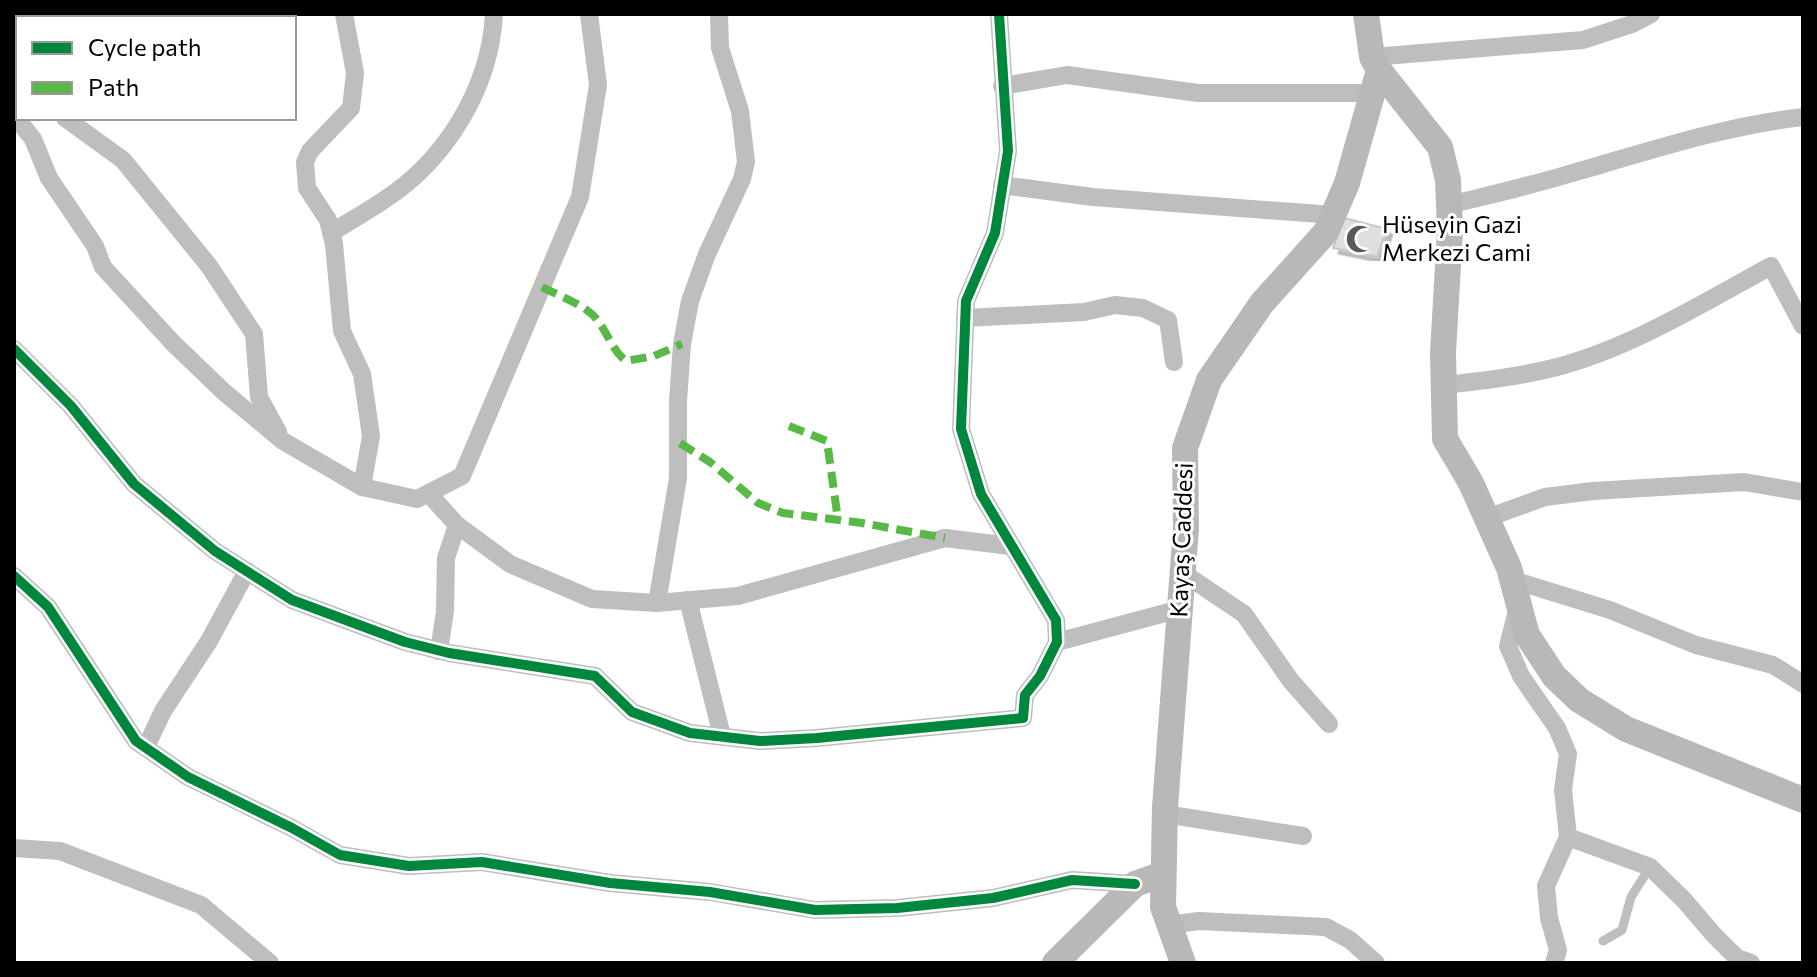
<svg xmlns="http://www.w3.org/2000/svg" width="1817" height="977" viewBox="0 0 1817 977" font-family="Commissioner,sans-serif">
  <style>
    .building { fill: #dfdfdf; stroke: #c7c7c7; stroke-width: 2; filter: url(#shadow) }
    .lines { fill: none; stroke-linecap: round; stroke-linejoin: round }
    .lane { stroke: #bebebe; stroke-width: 9 }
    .street { stroke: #bebebe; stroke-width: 18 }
    .secondary { stroke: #b8b8b8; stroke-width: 26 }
    .quiet { stroke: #58b947; stroke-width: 8; stroke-dasharray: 16 8; stroke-linecap: butt }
    .cycleway-casing { stroke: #fff; stroke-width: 15 }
    .cycleway { stroke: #00873e; stroke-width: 10 }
    .labels { text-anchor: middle; stroke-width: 6; stroke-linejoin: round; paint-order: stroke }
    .poi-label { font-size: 24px; fill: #000; stroke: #fff; text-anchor: start }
    .street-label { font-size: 24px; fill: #000; stroke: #fff }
  </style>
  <defs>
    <filter id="shadow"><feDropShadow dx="5.5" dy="5.5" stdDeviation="0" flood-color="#0004"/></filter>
  </defs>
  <rect width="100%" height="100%" fill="#fff"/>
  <!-- building -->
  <path class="building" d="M1344 218 1387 229 1377 257 1333 248Z"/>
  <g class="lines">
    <!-- lane -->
    <path class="lane" d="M1603 941 1622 930 1631 897 1650 867"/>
    <!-- street -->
    <g class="street">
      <path d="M344 14 355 73 351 108 310 151 305 162 307 188 328 220 334 244 342 331 362 374 371 436 362 487"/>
      <path d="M14 56 18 61"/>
      <path d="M1372 57 1583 40 1632 24 1651 14"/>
      <path d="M1002 86 1067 75 1198 93H1371"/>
      <path d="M14 115 33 139 49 178 95 246 103 267 173 343 224 392 283 441 362 487 417 499 462 476 580 197 598 85 589 14"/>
      <path d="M65 118 123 160 209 266 254 334 259 397 278 432"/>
      <path d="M1002 185 1093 197 1333 215"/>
      <path d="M1449 205C1489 195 1529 186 1569 174 1646 152 1723 126 1803 117"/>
      <path d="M331 233C349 221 367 212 384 200 446 160 490 88 494 14"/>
      <path d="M965 318 1084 312 1115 305 1143 308 1168 320 1174 362"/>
      <path d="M14 349 71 406 134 484 215 551 292 600 405 642 449 653 595 676 632 712 690 733 760 741 817 738 1023 718 1025 695 1040 676 1057 642 1056 620 981 494 961 429 966 301 995 233 1008 151 999 14"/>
      <path d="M1444 385C1481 381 1517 377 1553 368 1629 349 1703 303 1771 266L1803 326"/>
      <path d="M429 494 457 525 510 564 592 599 657 603 738 596 945 538 1010 546"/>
      <path d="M1487 518 1545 497 1593 491 1744 482 1803 492"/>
      <path d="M1183 573 1244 614 1291 681 1329 724"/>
      <path d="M14 576 48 607 136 741 188 777 292 828 340 855 409 866 482 862 610 883 710 892 815 910 897 908 993 898 1072 880 1135 884"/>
      <path d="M1513 580 1610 610 1696 645 1773 665 1803 684"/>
      <path d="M688 600 722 736"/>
      <path d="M657 603 678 478V401L682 344 690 301 707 254 742 179 746 162 740 111 720 48 719 14"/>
      <path d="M1518 607 1508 646 1521 676 1557 728 1568 754 1563 790 1568 837 1546 886 1549 918 1558 950 1554 963"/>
      <path d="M1057 642 1180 609"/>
      <path d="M439 651 445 611 446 558 457 525"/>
      <path d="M146 747 163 711 209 641 247 571"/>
      <path d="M1165 814 1303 836"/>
      <path d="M1568 837 1650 867 1684 900 1713 934 1737 958 1751 963"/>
      <path d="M14 848 60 851 201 905 270 963"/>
      <path d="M1169 925 1199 921 1326 927 1350 940 1376 963"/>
    </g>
    <!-- secondary -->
    <g class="secondary">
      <path d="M1366 14 1372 57 1379 70 1440 147 1448 180 1450 230 1443 353 1445 439 1471 483 1509 568 1527 635 1554 676 1579 700 1626 729 1803 800"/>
      <path d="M1055 963 1135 884 1163 874"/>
      <path d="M1183 963 1163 907 1165 807 1186 528 1185 448 1209 380 1262 303 1326 232 1347 183 1379 70"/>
    </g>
    <!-- quiet -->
    <g class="quiet">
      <path d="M542 287C557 295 575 301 588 311 606 324 609 348 626 361L654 356 682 344"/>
      <path d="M789 426 827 441 838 520"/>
      <path d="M680 443 710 462 758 503 783 513 862 523 945 538"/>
    </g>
    <defs>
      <g id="cycleway">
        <path d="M14 349 71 406 134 484 215 551 292 600 405 642 449 653 595 676 632 712 690 733 760 741 817 738 1023 718 1025 695 1040 676 1057 642 1056 620 981 494 961 429 966 301 995 233 1008 151 999 14"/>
        <path d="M14 576 48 607 136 741 188 777 292 828 340 855 409 866 482 862 610 883 710 892 815 910 897 908 993 898 1072 880 1135 884"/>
      </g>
    </defs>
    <!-- cycleway casing -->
    <use href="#cycleway" class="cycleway-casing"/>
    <!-- cycleway -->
    <use href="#cycleway" class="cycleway"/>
  </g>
  <!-- icons -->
  <defs>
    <symbol id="mosque-bare" viewBox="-9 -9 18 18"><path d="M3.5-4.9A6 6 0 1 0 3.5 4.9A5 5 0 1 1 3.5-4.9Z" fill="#595959" stroke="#fff" stroke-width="2.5" paint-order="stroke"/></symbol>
  </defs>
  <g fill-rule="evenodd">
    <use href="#mosque-bare" x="1340" y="219" width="40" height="40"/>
  </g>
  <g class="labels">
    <!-- poi labels -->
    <g class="poi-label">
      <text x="1382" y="233">Hüseyin Gazi<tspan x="1382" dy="28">Merkezi Cami</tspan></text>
    </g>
    <!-- street labels -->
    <g class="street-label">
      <text transform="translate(1182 540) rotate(-88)" y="8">Kayaş Caddesi</text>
    </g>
  </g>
  <!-- border -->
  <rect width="1817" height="977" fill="none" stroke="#000000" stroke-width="32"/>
  <!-- legend -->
  <rect x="16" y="16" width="280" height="104" fill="#ffffff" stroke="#999999" stroke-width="2"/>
  <rect x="32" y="42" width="40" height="12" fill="#00873e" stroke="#999999" stroke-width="2"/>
  <text x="88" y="56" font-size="24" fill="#000000">Cycle path</text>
  <rect x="32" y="82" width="40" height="12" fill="#58b947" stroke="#999999" stroke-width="2"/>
  <text x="88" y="96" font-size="24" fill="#000000">Path</text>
</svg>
